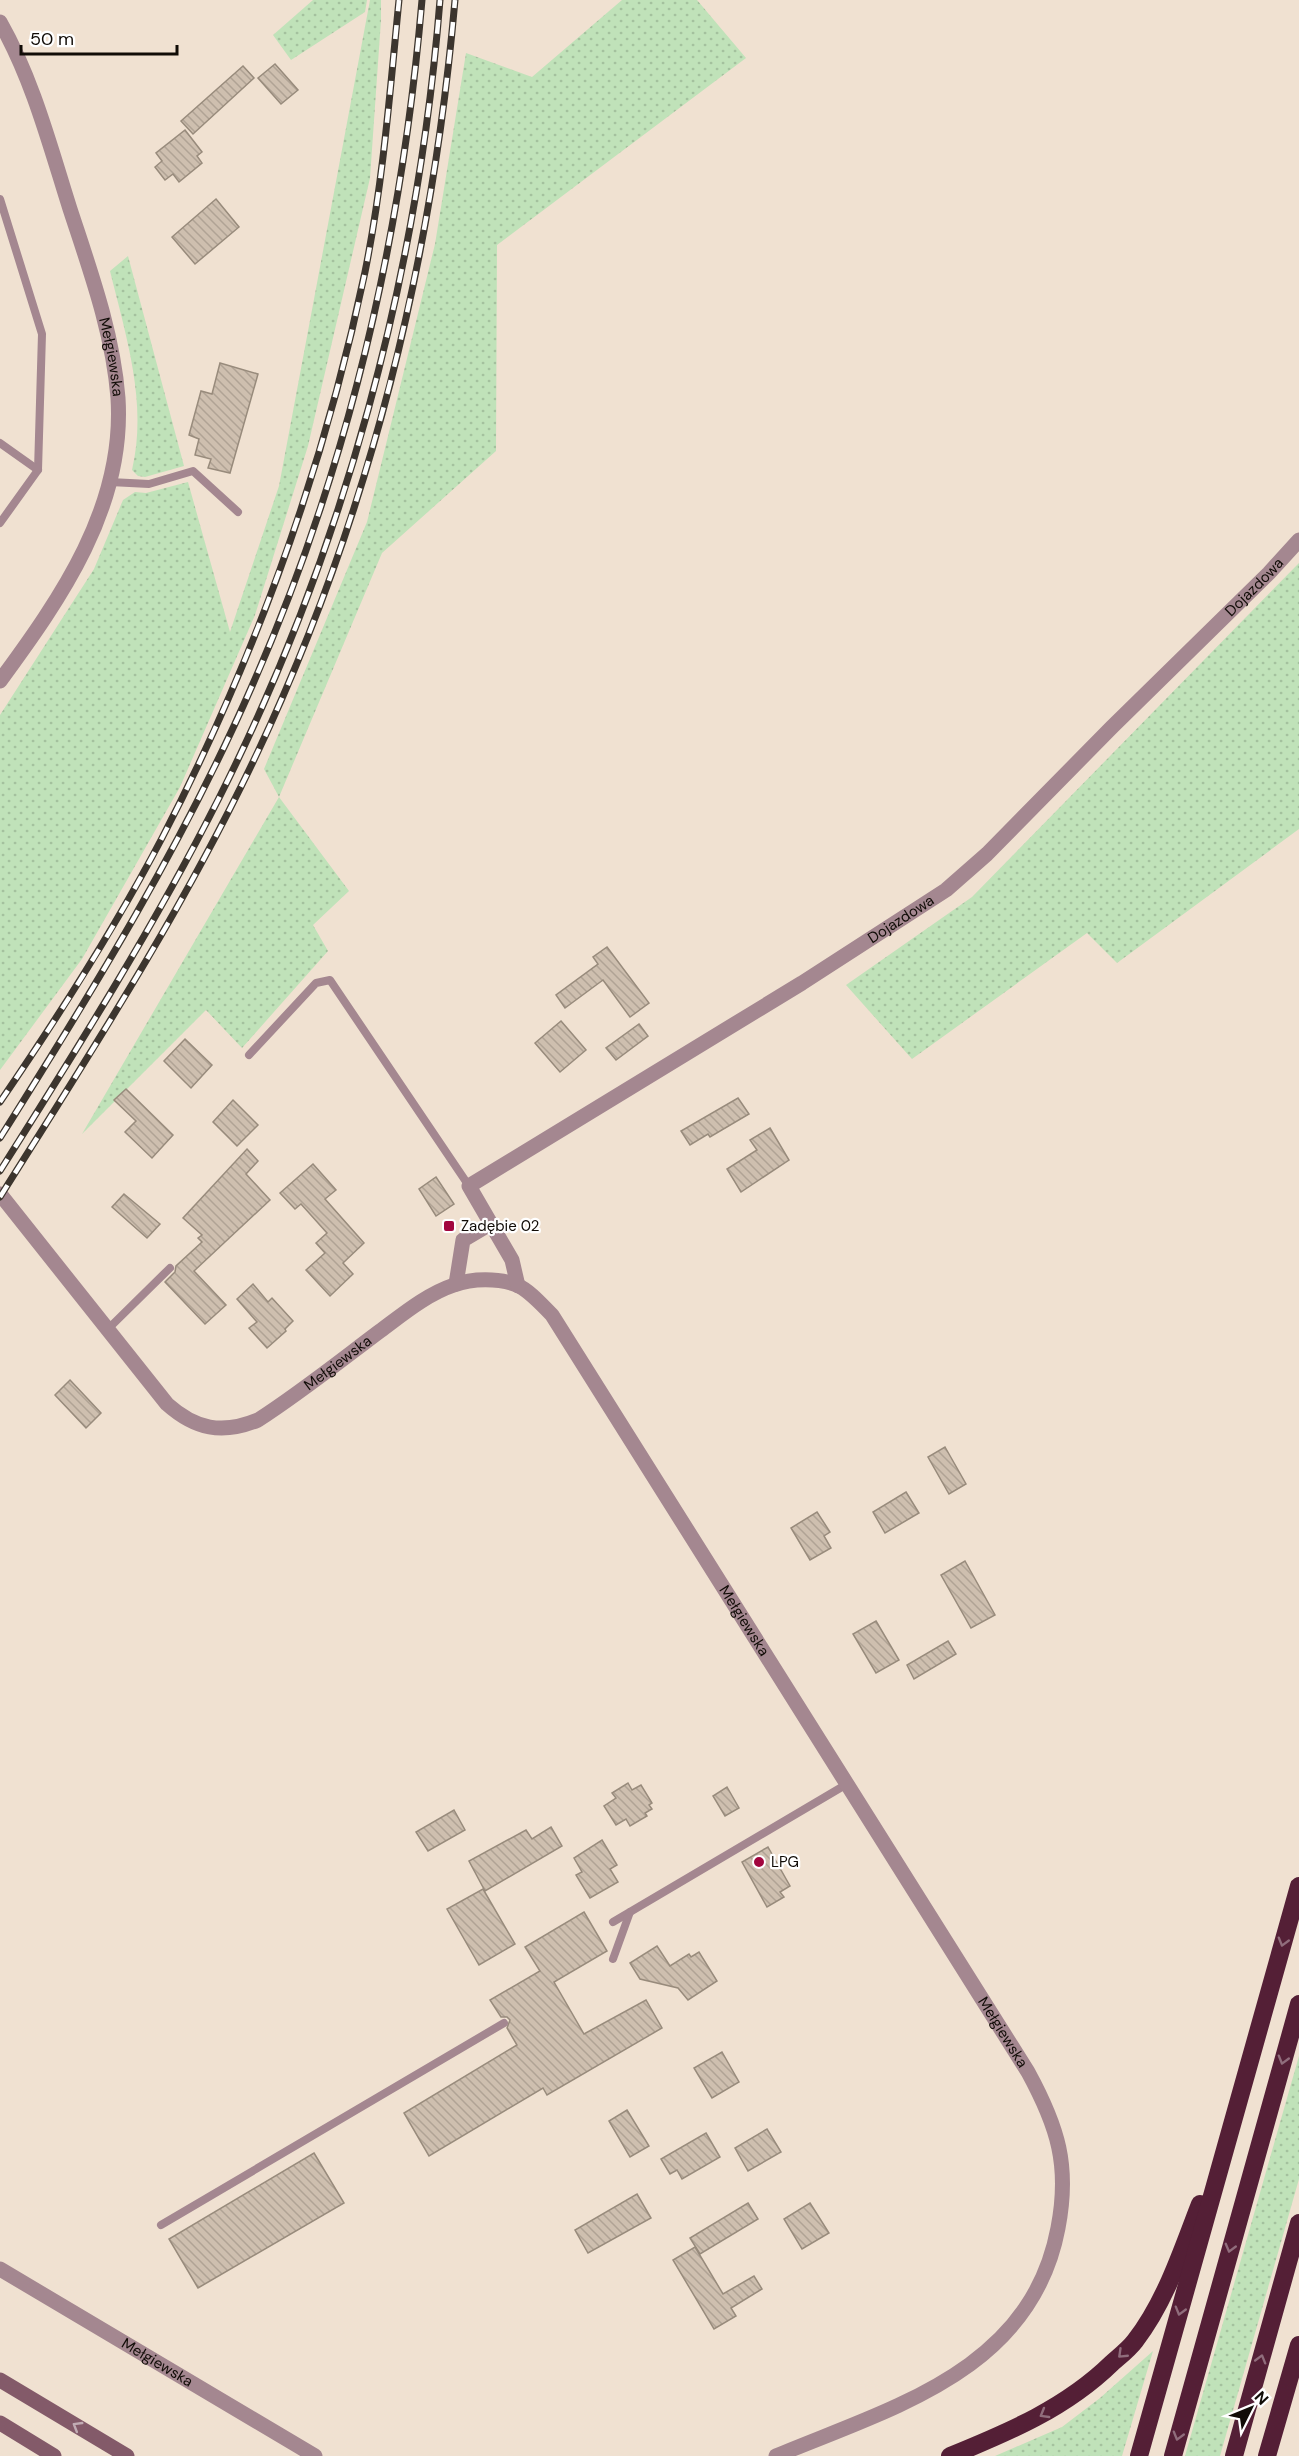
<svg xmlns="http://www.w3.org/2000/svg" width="1299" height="2456" viewBox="0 0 1299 2456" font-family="'DM Sans',sans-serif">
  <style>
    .grass { fill: url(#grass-dots) }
    .building { fill: url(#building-back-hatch); stroke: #988b7c; stroke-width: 1.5 }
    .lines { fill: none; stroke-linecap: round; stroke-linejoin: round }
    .lane { stroke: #a48790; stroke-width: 8 }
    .street { stroke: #a48790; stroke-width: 15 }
    .secondary { stroke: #835a69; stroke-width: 15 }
    .highway { stroke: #541f36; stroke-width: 18 }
    .rail-casing { stroke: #3c352e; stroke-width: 7 }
    .rail { stroke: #fff; stroke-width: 4.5; stroke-dasharray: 14; stroke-linecap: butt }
    .oneway { stroke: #906d7c }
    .oneway2 { stroke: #c1acb4 }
    .poi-dot { fill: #a2063e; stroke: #fff; stroke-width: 2 }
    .labels { text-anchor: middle; stroke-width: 4.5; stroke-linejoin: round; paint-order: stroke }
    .street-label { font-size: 15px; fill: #110c07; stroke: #fff }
    .poi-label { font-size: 15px; fill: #110c07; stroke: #fff; text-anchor: start }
  </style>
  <defs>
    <pattern id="grass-dots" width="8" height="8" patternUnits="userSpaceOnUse" patternTransform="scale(1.5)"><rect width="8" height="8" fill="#c0e2b9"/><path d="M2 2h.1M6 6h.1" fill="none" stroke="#a4c19e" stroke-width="1.8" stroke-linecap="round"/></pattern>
    <pattern id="building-back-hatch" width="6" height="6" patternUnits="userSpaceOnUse" patternTransform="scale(1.5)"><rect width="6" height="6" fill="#cebfaf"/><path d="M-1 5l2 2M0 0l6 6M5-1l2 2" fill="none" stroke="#b0a395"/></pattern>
  </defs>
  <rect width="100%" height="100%" fill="#f0e1d1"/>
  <!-- grass -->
  <g class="grass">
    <path d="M313 0H367L365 12 291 60 273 35Z"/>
    <path d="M370 0H381V20L370 178 308 446 255 615 180 787 82 959 0 1070V715L94 569 123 500 135 492 146 493 188 482 230 632 279 486Z"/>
    <path d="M622 0H697L746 58 497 245 496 451 382 553 279 797 349 891 313 925 328 951 242 1048 206 1010 82 1134 279 797 264 769 367 522 435 244 466 53 532 77Z"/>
    <path d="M128 256 184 466 145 477 138 476 132 470C148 404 126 336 110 271Z"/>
    <path d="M1299 563V829L1117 963 1087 933 912 1059 846 985 972 897Z"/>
    <path d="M1299 2056V2179L1220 2456H1185Z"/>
    <path d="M1153 2351 1122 2456H995L1062 2427 1100 2398Z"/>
  </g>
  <!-- building -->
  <g class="building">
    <path d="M275 64 298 90 281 104 258 78Z"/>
    <path d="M243 66 254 78 193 134 181 121Z"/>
    <path d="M185 130 202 152 197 156 202 163 179 182 173 174 165 180 155 167 162 161 156 153Z"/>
    <path d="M216 199 239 227 195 264 172 237Z"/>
    <path d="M220 363 258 374 230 473 208 468 211 459 195 455 199 439 189 435 201 391 212 394Z"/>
    <path d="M607 947 649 1003 630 1017 603 980 565 1008 556 995 598 964 593 957Z"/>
    <path d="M561 1021 586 1050 560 1072 535 1043Z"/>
    <path d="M639 1024 648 1036 616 1060 606 1048Z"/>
    <path d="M185 1039 212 1065 191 1088 164 1061Z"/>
    <path d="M126 1089 173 1135 152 1158 125 1132 136 1121 114 1100Z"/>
    <path d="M738 1098 749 1114 710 1137 708 1134 690 1145 681 1131Z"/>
    <path d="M233 1100 258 1125 237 1146 213 1122Z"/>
    <path d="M770 1128 789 1160 741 1192 727 1169 757 1150 750 1140Z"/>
    <path d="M247 1149 258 1161 246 1174 270 1200 194 1271 226 1305 205 1324 165 1282 175 1272 176 1266 202 1242 198 1238 202 1235 183 1218Z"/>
    <path d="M313 1164 336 1190 325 1199 364 1243 343 1263 353 1274 330 1296 306 1270 325 1253 316 1243 327 1233 301 1204 295 1209 280 1193Z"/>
    <path d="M436 1177 454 1204 436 1216 419 1189Z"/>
    <path d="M124 1194 160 1224 147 1238 112 1207Z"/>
    <path d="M253 1284 268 1302 272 1298 293 1321 285 1329 286 1331 267 1348 249 1328 257 1322 237 1299Z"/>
    <path d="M70 1380 101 1413 86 1428 55 1395Z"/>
    <path d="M945 1447 966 1484 949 1494 928 1457Z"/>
    <path d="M906 1492 919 1513 885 1533 873 1512Z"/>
    <path d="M817 1512 830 1532 824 1536 831 1548 810 1560 791 1528Z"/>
    <path d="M965 1561 995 1615 971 1628 941 1575Z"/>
    <path d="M876 1621 899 1660 876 1673 853 1634Z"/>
    <path d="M948 1641 956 1654 914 1679 907 1665Z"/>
    <path d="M628 1783 632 1790 641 1785 652 1803 649 1805 652 1809 645 1813 647 1816 630 1826 626 1819 616 1825 604 1806 616 1798 612 1793Z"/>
    <path d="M727 1787 739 1808 725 1816 713 1796Z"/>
    <path d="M454 1810 465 1830 428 1851 416 1832Z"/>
    <path d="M551 1827 562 1846 485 1891 469 1861 526 1830 532 1839Z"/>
    <path d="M602 1840 617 1865 610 1869 618 1882 590 1898 576 1875 582 1872 574 1858Z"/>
    <path d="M768 1847 790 1886 780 1892 784 1897 767 1907 742 1862Z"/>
    <path d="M483 1889 515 1944 479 1965 447 1909Z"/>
    <path d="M584 1912 607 1951 554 1982 584 2034 646 2000 662 2028 547 2095 543 2088 429 2156 404 2113 517 2045 507 2028 510 2020 507 2017H501L490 2000 540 1971 525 1947Z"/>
    <path d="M657 1946 670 1966 689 1954 691 1957 699 1952 717 1981 688 2000 678 1988 640 1979 630 1963Z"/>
    <path d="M722 2052 739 2082 712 2098 694 2068Z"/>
    <path d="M627 2110 649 2146 630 2157 609 2121Z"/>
    <path d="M767 2129 781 2152 748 2171 735 2148Z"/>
    <path d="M706 2133 720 2157 682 2179 677 2170 670 2174 661 2159Z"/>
    <path d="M314 2153 344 2203 198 2288 169 2239Z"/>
    <path d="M637 2194 651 2218 588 2253 575 2230Z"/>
    <path d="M748 2203 758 2219 700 2254 690 2238Z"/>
    <path d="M810 2203 829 2233 802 2249 784 2219Z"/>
    <path d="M695 2247 723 2294 754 2276 762 2289 731 2308 736 2316 714 2329 673 2260Z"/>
  </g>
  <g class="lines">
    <!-- lane -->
    <g class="lane">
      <path d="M0 199 42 334 38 470 0 523"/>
      <path d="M0 443 38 470"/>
      <path d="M110 482 149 484 193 471 238 512"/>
      <path d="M249 1055 316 983 330 980 469 1186"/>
      <path d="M107 1330 170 1268"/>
      <path d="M613 1922 847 1784"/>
      <path d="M613 1959 630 1912"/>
      <path d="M161 2225 504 2023"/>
    </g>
    <!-- street -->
    <g class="street">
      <path id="s1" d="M0 22C33 80 50 146 70 209 90 270 113 333 118 398 125 507 61 598 0 681"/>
      <path id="s2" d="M0 1194 167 1404C195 1429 222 1435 258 1420 300 1393 340 1361 380 1331 403 1314 427 1294 454 1285 472 1278 499 1278 517 1285 530 1291 541 1304 552 1315L1028 2072C1058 2127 1070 2166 1058 2228 1031 2371 893 2407 776 2456"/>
      <path d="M456 1284 463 1240 490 1224"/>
      <path id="s3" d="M518 1286 512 1260 469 1186 802 983 946 890 987 854 1112 727 1269 573 1299 540"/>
      <path id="s4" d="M0 2269 315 2456"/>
    </g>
    <!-- secondary -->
    <g class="secondary">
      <path d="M0 2380 127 2456"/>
      <path d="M0 2423 54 2456"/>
    </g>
    <!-- highway -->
    <g class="highway">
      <path d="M950 2456C1009 2432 1066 2408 1112 2363 1120 2356 1129 2349 1135 2341 1166 2301 1182 2250 1200 2204"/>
      <path d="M1139 2456 1299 1886"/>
      <path d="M1173 2456 1299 2004"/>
      <path d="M1234 2456 1299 2223"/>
      <path d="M1267 2456 1299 2345"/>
    </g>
    <defs>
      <g id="rail">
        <path d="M0 1102C58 1017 114 930 162 838 254 660 324 468 365 272 383 183 390 91 399 0"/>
        <path d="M0 1138C92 992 183 844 252 686 348 469 402 236 422 0"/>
        <path d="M0 1171C77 1049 154 927 219 798 344 550 418 276 440 0"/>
        <path d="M0 1197C89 1055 180 915 252 764 367 524 432 264 455 0"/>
      </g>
    </defs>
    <!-- rail casing -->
    <use href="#rail" class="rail-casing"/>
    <!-- rail -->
    <use href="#rail" class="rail"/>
  </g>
  <!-- one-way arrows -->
  <defs><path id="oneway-chevron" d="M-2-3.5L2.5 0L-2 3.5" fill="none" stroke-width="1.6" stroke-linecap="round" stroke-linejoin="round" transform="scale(1.5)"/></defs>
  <g class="oneway">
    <use href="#oneway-chevron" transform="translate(1283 1942) rotate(106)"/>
    <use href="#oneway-chevron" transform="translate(1283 2060) rotate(106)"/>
    <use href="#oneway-chevron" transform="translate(1230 2248) rotate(105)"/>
    <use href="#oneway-chevron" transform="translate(1180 2311) rotate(106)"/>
    <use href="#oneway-chevron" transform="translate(1122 2354) rotate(136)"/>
    <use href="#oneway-chevron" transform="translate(1261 2359) rotate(-74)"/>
    <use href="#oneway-chevron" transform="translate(1044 2414) rotate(150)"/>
    <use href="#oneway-chevron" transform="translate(1178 2436) rotate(106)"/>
  </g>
  <use class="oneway2" href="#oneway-chevron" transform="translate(77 2426) rotate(-149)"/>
  <!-- markers -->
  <g class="poi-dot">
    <rect x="443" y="1220" width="12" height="12" rx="3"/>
    <circle cx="759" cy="1862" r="6"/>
  </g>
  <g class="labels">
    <!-- street labels -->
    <g class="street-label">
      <text dy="5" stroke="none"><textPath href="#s1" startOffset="354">Mełgiewska</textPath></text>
      <text dy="5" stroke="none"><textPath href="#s3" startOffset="1106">Dojazdowa</textPath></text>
      <text dy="5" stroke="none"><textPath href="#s3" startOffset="620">Dojazdowa</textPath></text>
      <text dy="5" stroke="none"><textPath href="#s2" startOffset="465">Mełgiewska</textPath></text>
      <text dy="5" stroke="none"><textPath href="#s2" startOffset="1077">Mełgiewska</textPath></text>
      <text dy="5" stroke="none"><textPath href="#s2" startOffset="1563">Mełgiewska</textPath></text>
      <text dy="5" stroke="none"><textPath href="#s4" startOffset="183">Mełgiewska</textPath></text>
    </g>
    <!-- poi labels -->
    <g class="poi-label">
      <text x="461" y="1231">Zadębie 02</text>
      <text x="771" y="1867">LPG</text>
    </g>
  </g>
  <!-- north arrow -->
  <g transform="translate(1251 2408) rotate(47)" stroke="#ffffff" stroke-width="4.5" paint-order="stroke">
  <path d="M0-4.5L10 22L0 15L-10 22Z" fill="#110c07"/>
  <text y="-9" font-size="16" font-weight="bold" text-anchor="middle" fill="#110c07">N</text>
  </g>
  <!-- scale -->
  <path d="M21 45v9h156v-9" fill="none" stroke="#110c07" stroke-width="3"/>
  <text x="30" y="45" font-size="18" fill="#110c07" stroke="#ffffff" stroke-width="4.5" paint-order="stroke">50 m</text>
</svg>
